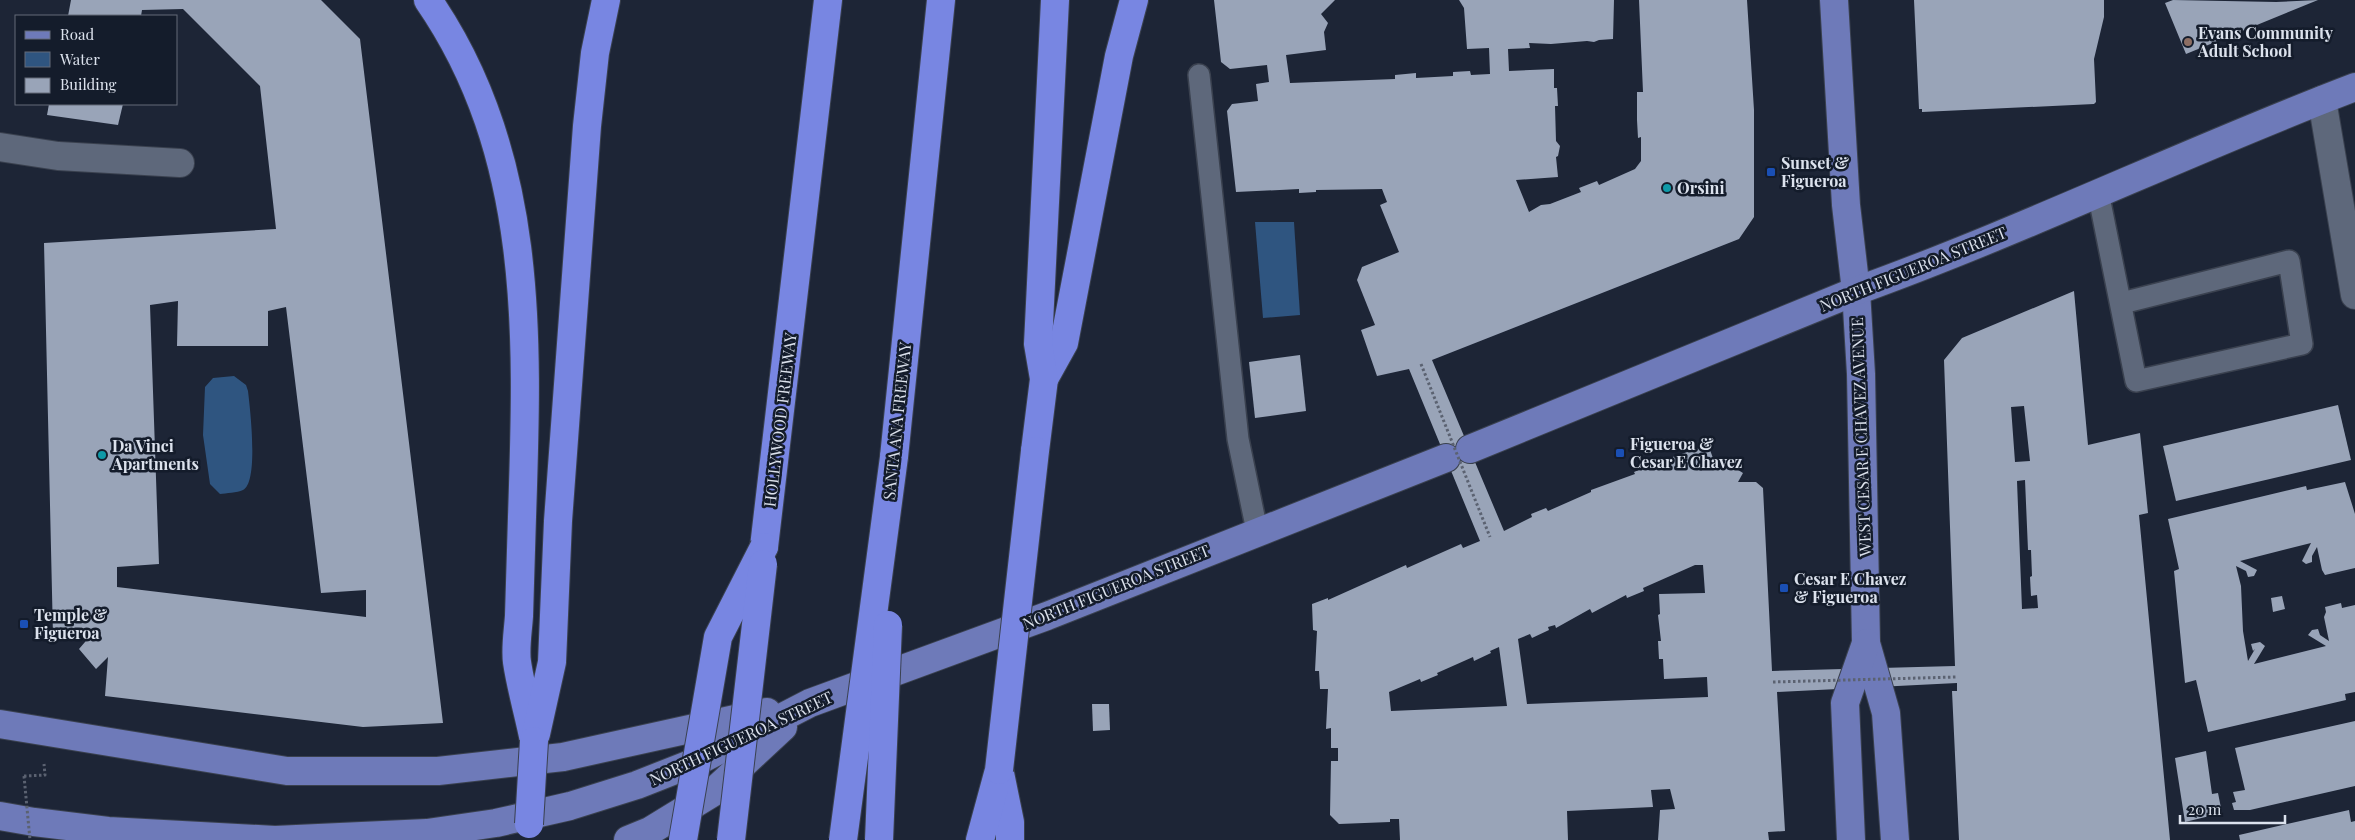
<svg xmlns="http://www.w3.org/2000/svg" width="2355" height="840" viewBox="0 0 2355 840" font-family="'Playfair Display',serif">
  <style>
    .water { fill: #2f5580 }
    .building { fill: #99a4b8; fill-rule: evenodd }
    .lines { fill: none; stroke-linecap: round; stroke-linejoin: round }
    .service-casing { stroke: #3a414f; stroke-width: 24 }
    .minor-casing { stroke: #3a414f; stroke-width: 30 }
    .primary-casing { stroke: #3a414f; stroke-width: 30 }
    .motorway-casing { stroke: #3a414f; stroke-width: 30 }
    .path { stroke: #5b6271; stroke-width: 3; stroke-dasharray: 2.5 2.5; stroke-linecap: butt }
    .service { stroke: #5e687b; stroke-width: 21 }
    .minor { stroke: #5e687b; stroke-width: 28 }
    .primary { stroke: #6e7ab9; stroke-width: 28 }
    .motorway { stroke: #7886e2; stroke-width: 28 }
    .motorway-bridge-casing { stroke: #3a414f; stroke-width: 30; stroke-linecap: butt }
    .path-bridge { stroke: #5b6271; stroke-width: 3; stroke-dasharray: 2.5 2.5; stroke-linecap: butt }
    .motorway-bridge { stroke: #7886e2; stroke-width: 28 }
    .education-dot { fill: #8d6e63; stroke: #141c2b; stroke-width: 2 }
    .transit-dot { fill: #1a4fb4; stroke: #141c2b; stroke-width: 2 }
    .culture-dot { fill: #0f9aa8; stroke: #141c2b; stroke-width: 2 }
    .labels { text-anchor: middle; stroke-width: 5; stroke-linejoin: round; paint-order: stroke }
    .poi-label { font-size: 16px; font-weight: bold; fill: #dce2ed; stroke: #141c2b; text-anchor: start }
    .street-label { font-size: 16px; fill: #dce2ed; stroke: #141c2b }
  </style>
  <rect width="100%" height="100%" fill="#1d2536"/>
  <!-- water -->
  <g class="water">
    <path d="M1255 222H1294L1300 315 1263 318Z"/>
    <path d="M234 376 246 385 248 391C250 408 259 482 243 490 237 493 226 493 220 494L210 484 203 435 205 387 213 378Z"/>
  </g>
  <!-- building -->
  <g class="building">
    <path d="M71 0H321L360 39 443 723 363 727 105 696 108 657 96 669 79 649 91 635 53 636 44 243 276 229 260 86 183 9 142 10 141 16H68ZM178 301 177 346H268V311L286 307 321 593 366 590V617L117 587V567L159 564 150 305Z"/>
    <path d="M1214 0H1335L1321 14 1328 23 1324 32 1326 50 1286 55 1290 83 1395 79V75L1416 73V78L1453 76V72L1470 71 1471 75 1490 74 1489 48 1467 49 1464 8 1459 0H1614L1613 39 1599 40 1594 42 1587 41 1551 44 1529 43 1530 48 1508 49 1509 71 1554 69V88H1557L1558 106H1555L1556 141 1560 146 1558 156 1556 157 1558 177 1516 180 1529 212 1541 205 1550 204 1581 192 1579 188 1597 181 1599 185 1635 169 1641 161V137L1638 138 1637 120V92H1643L1639 0H1747L1754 110V217L1739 239 1432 360 1504 531 1532 517 1531 514 1546 508 1548 511 1591 492V490L1635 474 1634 472 1651 465 1652 467 1665 462 1664 460 1702 447 1710 450 1717 469 1722 460 1743 473 1738 482H1756L1763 488 1772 671 1955 666 1944 360 1962 338 2074 291 2088 445 2140 433 2148 513 2139 515 2170 840H1959L1952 691H1957V683L1777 692 1785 831 1768 832 1769 840H1658L1660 810 1675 809 1670 789 1651 790 1653 807 1567 811 1568 840H1400L1399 819H1390V822L1339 824 1330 815 1331 761H1338V748H1331V728L1326 729 1328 689H1320L1319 671H1315L1317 631 1313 630 1312 604 1328 598V600L1406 565 1407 568 1461 544 1463 548 1480 541 1409 369 1377 376 1361 330 1375 325 1357 280 1362 267 1399 252 1380 205 1387 202 1382 189 1316 190V192L1299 193V189L1236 192 1227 111 1232 104 1258 101 1256 84 1269 82 1267 65 1230 69 1221 62ZM2024 406 2030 461 2015 462 2011 407ZM2025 480 2028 550H2031L2032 576 2030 577 2031 596 2037 595 2038 608 2022 609 2017 481ZM1695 565H1703L1705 593 1659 594 1660 614 1658 615 1661 641H1658L1659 659H1663L1664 679 1707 677 1708 697 1527 704 1518 639 1530 634 1532 638 1549 630 1548 627 1555 625 1556 628 1590 609 1592 613 1626 595 1627 598 1644 591 1643 588ZM1499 647 1507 706 1391 711 1389 692 1420 679 1421 682 1438 675 1437 673 1473 657 1474 661 1491 653 1490 651Z"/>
    <path d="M1914 0H2104V17L2094 59 2096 102 2094 104 1922 112V109H1919Z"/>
    <path d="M2173 0 2276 2 2318 0 2186 54 2165 3Z"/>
    <path d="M49 104H123L118 125 47 115Z"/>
    <path d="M1300 355 1306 411 1255 418 1249 362Z"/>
    <path d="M2338 405 2351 460 2176 501 2163 446Z"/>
    <path d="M2345 482 2355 514V568L2325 575 2322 570 2317 547 2312 556V562L2306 564 2302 561 2311 543 2240 561 2257 570 2254 576 2248 577 2246 571 2236 566 2241 586 2243 631 2248 661 2255 649 2253 651 2251 644 2260 642 2265 646 2254 664 2326 646 2308 635 2312 630 2318 629 2320 635 2329 641 2324 617 2326 612 2325 607 2341 603 2342 608 2355 605V692L2345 694 2346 700 2208 732 2196 680 2185 683 2174 571 2179 569 2168 519 2306 486 2307 490Z"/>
    <path d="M2282 596 2285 609 2273 612 2271 598Z"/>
    <path d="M1092 704H1109L1110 730 1093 731Z"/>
    <path d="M2355 721V786L2250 810H2234L2232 803 2236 802 2233 792 2245 790 2235 748Z"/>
    <path d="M2206 751 2212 794 2218 793 2222 813 2185 822 2175 758Z"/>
    <path d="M2349 810 2351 822 2355 821V840H2240L2239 835Z"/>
  </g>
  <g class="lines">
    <defs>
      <g id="service">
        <path d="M1199 75 1238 439 1257 531"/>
        <path d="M2098 192 2136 381 2302 344 2289 261 2122 303"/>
      </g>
      <g id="minor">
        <path d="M2322 100 2355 295"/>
        <path d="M0 147 58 156 180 163"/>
      </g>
      <g id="primary">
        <path d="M1834 0 1846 205 1856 291 1861 374 1866 643 1886 713 1895 840"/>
        <path d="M1470 449 1856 291C2025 230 2187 151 2355 87"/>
        <path d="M0 724 287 771H438L563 757 767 712"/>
        <path d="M0 816 34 822 108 831 275 840 427 833 496 823 570 806 637 785 698 761 810 703 1047 616 1446 458"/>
        <path d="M628 840 650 831 712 793 783 727"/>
        <path d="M1851 840 1845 703 1866 643"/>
      </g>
      <g id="motorway">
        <path d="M428 0C535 155 528 338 522 517 521 550 520 583 519 616 518 631 515 648 517 662 521 689 529 715 534 741"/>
        <path d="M1044 379 1064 343 1119 56 1134 0"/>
        <path d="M1035 451 1044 379 1038 344 1055 0"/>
        <path d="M894 457 941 0"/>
        <path d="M764 547 828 0"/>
        <path d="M536 734 552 662 558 521 587 126 595 53 606 0"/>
        <path d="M1000 773 1010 822V840"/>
        <path d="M980 840 999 770"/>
      </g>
    </defs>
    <!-- service casing -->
    <use href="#service" class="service-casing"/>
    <!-- minor casing -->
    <use href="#minor" class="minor-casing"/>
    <!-- primary casing -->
    <use href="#primary" class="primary-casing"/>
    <!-- motorway casing -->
    <use href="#motorway" class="motorway-casing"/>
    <!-- path -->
    <path class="path" d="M24 776 45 775 44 764"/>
    <!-- service -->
    <use href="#service" class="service"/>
    <!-- minor -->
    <use href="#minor" class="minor"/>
    <!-- primary -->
    <use href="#primary" class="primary"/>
    <!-- motorway -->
    <use href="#motorway" class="motorway"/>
    <defs>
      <g id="motorway-bridge">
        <path d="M999 770 1035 451"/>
        <path d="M529 824 534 741"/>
        <path d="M683 840 718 637 764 547"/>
        <path d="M731 840 763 564"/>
        <path d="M843 840 894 457"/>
        <path d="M879 840 888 625"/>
      </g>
    </defs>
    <!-- motorway-bridge casing -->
    <use href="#motorway-bridge" class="motorway-bridge-casing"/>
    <!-- path-bridge -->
    <g class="path-bridge">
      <path d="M1421 364 1490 537"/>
      <path d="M1773 682 1956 677"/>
      <path d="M24 776 30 840"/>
    </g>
    <!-- motorway-bridge -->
    <use href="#motorway-bridge" class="motorway-bridge"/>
  </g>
  <!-- markers -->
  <circle class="education-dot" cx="2188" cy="42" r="5"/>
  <g class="transit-dot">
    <rect x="1766" y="167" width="10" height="10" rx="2.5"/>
    <rect x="1615" y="448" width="10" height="10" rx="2.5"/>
    <rect x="1779" y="583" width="10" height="10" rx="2.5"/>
    <rect x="19" y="619" width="10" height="10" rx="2.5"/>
  </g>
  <g class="culture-dot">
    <circle cx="1667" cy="188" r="5"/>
    <circle cx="102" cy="455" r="5"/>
  </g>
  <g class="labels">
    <!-- poi labels -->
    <g class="poi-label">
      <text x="2198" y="39">Evans Community<tspan x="2198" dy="18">Adult School</tspan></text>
      <text x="1781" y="169">Sunset &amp;<tspan x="1781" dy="18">Figueroa</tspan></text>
      <text x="1677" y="194">Orsini</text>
      <text x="1630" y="450">Figueroa &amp;<tspan x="1630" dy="18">Cesar E Chavez</tspan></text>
      <text x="112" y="452">Da Vinci<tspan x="112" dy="18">Apartments</tspan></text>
      <text x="1794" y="585">Cesar E Chavez<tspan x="1794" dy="18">&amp; Figueroa</tspan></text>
      <text x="34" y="621">Temple &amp;<tspan x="34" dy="18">Figueroa</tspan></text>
    </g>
    <!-- street labels -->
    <g class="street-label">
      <text transform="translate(1913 269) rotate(-22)" y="6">NORTH FIGUEROA STREET</text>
      <text transform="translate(780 420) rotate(-83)" y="6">HOLLYWOOD FREEWAY</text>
      <text transform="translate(897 421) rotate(-84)" y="6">SANTA ANA FREEWAY</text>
      <text transform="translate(1861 437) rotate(-92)" y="6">WEST CESAR E CHAVEZ AVENUE</text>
      <text transform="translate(1116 587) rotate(-22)" y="6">NORTH FIGUEROA STREET</text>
      <text transform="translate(741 738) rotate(-25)" y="6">NORTH FIGUEROA STREET</text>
    </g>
  </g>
  <!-- legend -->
  <rect x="15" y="15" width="162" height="90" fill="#141c2b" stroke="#646b79"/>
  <rect x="25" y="31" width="25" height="8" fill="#6e7ab9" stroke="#646b79"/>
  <text x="60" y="40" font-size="15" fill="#dce2ed">Road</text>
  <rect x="25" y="52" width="25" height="15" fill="#2f5580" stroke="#646b79"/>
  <text x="60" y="65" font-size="15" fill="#dce2ed">Water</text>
  <rect x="25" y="78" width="25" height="15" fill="#99a4b8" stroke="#646b79"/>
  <text x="60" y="90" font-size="15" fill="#dce2ed">Building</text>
  <!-- scale -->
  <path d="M2180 815v8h105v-8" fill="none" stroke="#dce2ed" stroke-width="2.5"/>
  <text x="2188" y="815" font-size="15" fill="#dce2ed" stroke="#141c2b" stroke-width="4" paint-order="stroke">20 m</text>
</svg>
